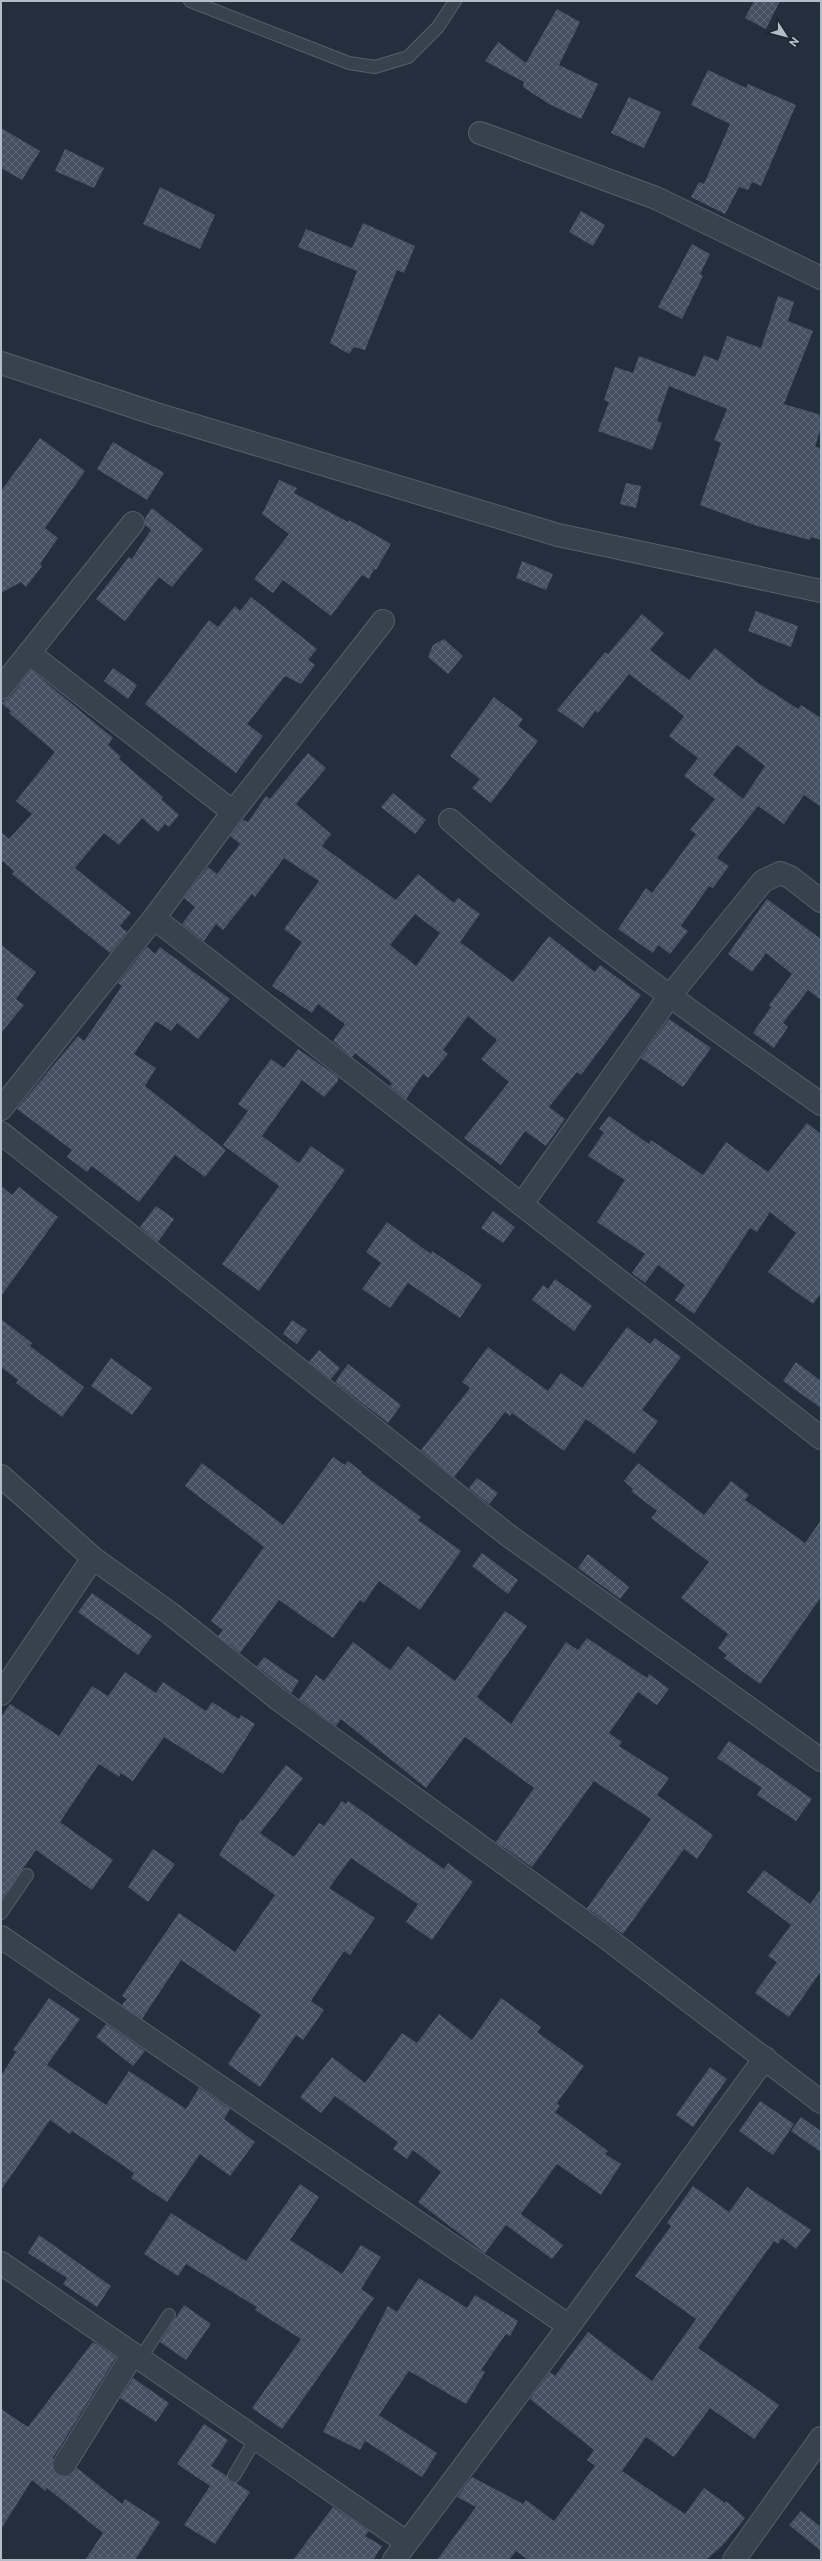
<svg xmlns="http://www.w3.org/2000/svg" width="822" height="2561" viewBox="0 0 822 2561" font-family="Commissioner,sans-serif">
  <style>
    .building { fill: url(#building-cross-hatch); fill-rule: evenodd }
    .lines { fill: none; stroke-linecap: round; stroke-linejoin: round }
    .lane-casing { stroke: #565f6c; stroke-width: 14 }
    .street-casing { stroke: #565f6c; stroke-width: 24 }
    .lane { stroke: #38414e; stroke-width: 12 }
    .street { stroke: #38414e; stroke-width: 22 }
  </style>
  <defs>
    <pattern id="building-cross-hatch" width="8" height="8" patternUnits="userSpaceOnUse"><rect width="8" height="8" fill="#455162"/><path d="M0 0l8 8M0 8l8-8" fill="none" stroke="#5d6877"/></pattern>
  </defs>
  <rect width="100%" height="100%" fill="#242f3e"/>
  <!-- building -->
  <g class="building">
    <path d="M754 1H780L766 29 745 18Z"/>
    <path d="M557 9 580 22 559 65 598 84 581 119 549 104 523 87 524 82 485 61 498 42 526 63Z"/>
    <path d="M708 70 746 88 748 84 796 105 761 186 752 182 748 190 739 187 725 214 691 197 699 182 704 184 730 124 691 105Z"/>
    <path d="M629 97 661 112 644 148 611 133Z"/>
    <path d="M1 128 40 151 22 180 1 168Z"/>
    <path d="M65 149 104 168 94 188 55 171Z"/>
    <path d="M160 187 215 215 200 249 143 224Z"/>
    <path d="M581 211 605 225 593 246 569 232Z"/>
    <path d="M363 223 415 246 404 273 397 270 365 350 354 347 349 354 330 343 357 271 298 247 306 229 352 248Z"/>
    <path d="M692 244 710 254 700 274 703 276 682 319 658 307Z"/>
    <path d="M778 296 794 302 788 321 813 331 784 404 821 415V427L815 447 821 448V540L811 537 810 540 757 526 700 505 721 443 714 440 727 409 669 386 657 421 662 423 652 450 598 431 609 402 604 400 615 367 633 373 639 356 695 377 704 355 718 361 727 336 761 348Z"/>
    <path d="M40 438 85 471 45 528 58 538 40 564 42 566 26 587 21 582 1 593V491Z"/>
    <path d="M113 442 164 473 147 500 97 469Z"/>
    <path d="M279 480 297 488 294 493 348 522 349 520 391 544 376 570 374 569 369 579 362 575 331 616 283 580 273 593 254 579 289 534 262 514Z"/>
    <path d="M626 483 641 486 636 508 620 504Z"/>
    <path d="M152 508 203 549 172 587 159 577 125 621 96 599 129 557 132 559 151 530 145 525V518Z"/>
    <path d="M522 561 553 574 546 590 516 578Z"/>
    <path d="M251 597 317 649 308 660 315 665 301 684 285 676 247 724 263 736 236 773 145 704 209 620 218 627 235 606 240 611Z"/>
    <path d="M756 611 798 626 791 647 748 631Z"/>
    <path d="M642 614 664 633 650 650 689 680 715 648 758 683 798 709 801 705 821 718V807L804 795 784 824 758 806 717 858 729 866 713 888 709 886 681 926 688 931 670 954 658 945 653 953 618 929 646 888 652 893 696 834 690 830 715 799 684 776 698 758 669 736 684 716 629 674 598 713 595 711 583 728 557 710 605 652 608 654ZM737 745 765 766 743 799 713 775Z"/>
    <path d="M444 639 463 656 448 674 428 657 433 645Z"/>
    <path d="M113 668 137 685 128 699 104 681Z"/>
    <path d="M31 670 113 738 108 745 121 757 119 759 163 797 161 799 179 815 169 827 165 824 158 832 142 818 119 845 104 833 75 868 131 913 120 926 127 932 110 953 12 874 14 871 1 860V832L9 839 32 814 16 801 55 752 9 713 11 711 1 703 11 696Z"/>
    <path d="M494 697 523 719 518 726 538 741 491 803 472 788 480 779 450 756Z"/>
    <path d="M308 753 326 768 296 804 331 834 322 846 396 900 418 874 454 903 458 898 480 914 460 942 513 982 549 936 595 972 600 965 641 995 581 1075 577 1072 549 1107 565 1119 546 1146 525 1131 501 1165 464 1138 509 1082 481 1059 497 1040 468 1016 443 1050 448 1054 428 1078 423 1074 406 1099 390 1086 392 1083 355 1053 352 1057 333 1041 345 1024 318 1004 312 1013 272 986 302 942 284 929 319 881 284 858 255 897 252 894 223 930 216 924 204 941 182 924 195 907 184 898 208 867 217 874 240 844 230 836 243 820 248 822 266 796 270 799ZM415 914 440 933 416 966 390 945Z"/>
    <path d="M393 793 426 820 415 834 381 807Z"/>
    <path d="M767 899 821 939V1000L808 990 783 1023 788 1027 774 1048 753 1033 771 1007 769 1005 792 974 766 953 752 972 728 954Z"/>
    <path d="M1 945 36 972 16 999 24 1005 1 1033Z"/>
    <path d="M147 947 155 954 160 947 230 999 198 1039 177 1023 171 1031 156 1021 134 1054 156 1068 145 1086 226 1150 205 1177 175 1155 139 1202 92 1166 87 1172 67 1157 72 1150 17 1109 78 1036 84 1041 122 986 118 983Z"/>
    <path d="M669 1019 711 1048 683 1087 641 1058Z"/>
    <path d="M298 1049 338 1077V1081L324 1097 302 1080 262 1136 299 1163 311 1146 345 1170 259 1291 222 1264 279 1186 223 1145 248 1111 238 1104 271 1059 284 1068Z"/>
    <path d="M609 1116 649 1144 651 1140 703 1175 726 1142 768 1172 807 1123 821 1134V1293L813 1304 768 1272 796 1233 770 1212 757 1232 750 1228 694 1314 675 1300 685 1285 658 1265 645 1283 632 1273 645 1254 597 1222 625 1180 588 1156 604 1132 599 1129Z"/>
    <path d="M1 1186 12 1195 19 1187 58 1217 1 1296Z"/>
    <path d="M156 1206 174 1219 158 1242 140 1227Z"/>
    <path d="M493 1211 515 1227 503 1243 481 1228Z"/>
    <path d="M387 1222 431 1254 432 1251 482 1285 460 1318 408 1283 390 1308 362 1289 381 1263 366 1252Z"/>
    <path d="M555 1279 592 1306 574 1331 532 1300 543 1285 548 1289Z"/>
    <path d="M1 1319 32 1343 30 1346 84 1387 62 1417 16 1383 18 1380 1 1367Z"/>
    <path d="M292 1320 307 1330 297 1344 283 1334Z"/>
    <path d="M627 1327 650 1344 655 1338 681 1357 642 1410 658 1421 634 1454 586 1419 564 1451 512 1413 510 1416 505 1412 454 1477 421 1450 470 1388 462 1382 488 1347 548 1391 561 1373 582 1388Z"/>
    <path d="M319 1350 340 1368 331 1379 309 1362Z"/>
    <path d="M111 1358 152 1388 132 1415 91 1386Z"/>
    <path d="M796 1362 821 1381V1408L783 1381Z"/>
    <path d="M348 1364 401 1405 388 1423 335 1382Z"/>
    <path d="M333 1457 345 1465 348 1461 362 1472 361 1473 421 1517 418 1520 461 1551 420 1610 379 1581 364 1603 360 1600 333 1638 279 1600 240 1653 218 1636 223 1630 211 1621 264 1547 185 1486 202 1463 283 1525Z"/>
    <path d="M638 1463 704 1515 731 1481 749 1495 745 1500 805 1543 821 1520V1597L760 1684 724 1658 727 1655 718 1648 728 1634 681 1598 709 1562 651 1518 657 1511 631 1491 633 1489 624 1481Z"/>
    <path d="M477 1478 498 1493 489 1504 469 1488Z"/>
    <path d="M482 1553 518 1580 508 1594 472 1566Z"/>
    <path d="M588 1554 629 1587 620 1599 578 1568Z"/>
    <path d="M92 1593 152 1636 138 1655 78 1612Z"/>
    <path d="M505 1611 527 1626 477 1697 511 1724 566 1642 578 1650 587 1638 647 1678 649 1674 669 1689 657 1705 638 1692 609 1733 622 1742 619 1746 669 1778 657 1795 713 1835 697 1859 684 1849 623 1934 587 1908 651 1819 594 1781 532 1867 496 1842 534 1788 465 1737 426 1788 341 1719 336 1726 299 1699 316 1675 324 1681 353 1642 390 1670 408 1646 455 1681Z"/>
    <path d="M264 1657 299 1681 291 1693 257 1666Z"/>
    <path d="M125 1672 156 1693 163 1682 206 1711 212 1702 239 1719 241 1715 255 1724 223 1774 164 1737 133 1781 121 1773 119 1777 99 1764 60 1822 113 1860 92 1890 36 1850 1 1900V1717L10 1704 59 1736 92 1686 108 1696Z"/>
    <path d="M729 1741 812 1799 796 1821 757 1795 762 1788 717 1758Z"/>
    <path d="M286 1765 303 1778 260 1833 294 1857 319 1823 324 1826 342 1801 346 1804 348 1801 444 1869 448 1863 473 1882 432 1940 406 1922 418 1904 351 1858 329 1888 375 1918 350 1955 344 1951 311 2001 324 2010 303 2040 296 2035 260 2087 228 2064 261 2015 181 1960 142 2019 122 2005 127 1999 122 1996 179 1913 235 1952 275 1895 219 1855 241 1819 243 1821Z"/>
    <path d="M153 1849 175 1864 148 1902 128 1887Z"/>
    <path d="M764 1870 810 1904 821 1889V1971L789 2017 755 1993 777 1962 768 1956 791 1925 747 1892Z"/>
    <path d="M49 1998 80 2019 47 2065 106 2105 129 2071 186 2109 199 2088 230 2109 224 2119 255 2142 230 2176 200 2154 167 2202 131 2178 134 2173 72 2131 70 2134 50 2120 1 2190V2076L16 2052 13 2050Z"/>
    <path d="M501 1998 541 2027 537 2032 584 2066 557 2103 560 2106 555 2112 608 2151 605 2154 621 2164 601 2195 557 2164 521 2214 563 2245 552 2259 506 2225 485 2253 418 2202 441 2172 413 2150 407 2159 393 2149 398 2142 335 2096 321 2113 300 2097 332 2057 365 2083 402 2033 417 2043 439 2014 472 2040Z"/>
    <path d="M106 2024 145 2051 133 2066 96 2037Z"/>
    <path d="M710 2067 727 2079 693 2127 676 2115Z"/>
    <path d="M760 2101 794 2124 773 2155 739 2131Z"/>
    <path d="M801 2117 821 2131V2152L791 2131Z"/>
    <path d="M300 2184 319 2197 290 2240 342 2274 361 2245 381 2257 361 2289 374 2298 282 2429 252 2408 301 2339 255 2310 257 2307 186 2264 178 2276 144 2254 171 2213 246 2261Z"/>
    <path d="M693 2186 729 2212 747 2187 811 2230 796 2249 782 2238 778 2244 774 2241 698 2348 779 2405 754 2439 710 2408 674 2457 646 2437 622 2471 685 2514 704 2488 725 2503 726 2501 745 2518 723 2545 706 2560H528L516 2551 509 2560H437L476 2507 457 2497 472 2477 523 2504 526 2500 554 2521 595 2466 587 2460 594 2450 530 2399 550 2372 555 2376 588 2332 652 2381 696 2319 635 2276 671 2226 667 2223Z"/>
    <path d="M39 2235 111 2286 97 2307 63 2284 67 2278 28 2253Z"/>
    <path d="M419 2278 467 2308 475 2295 518 2321 510 2336 506 2334 481 2370 485 2372 466 2404 409 2371 379 2415 437 2453 422 2477 365 2441 360 2450 323 2432 388 2306 397 2312Z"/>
    <path d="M184 2305 211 2324 186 2360 160 2342Z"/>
    <path d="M93 2342 116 2357 53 2458 52 2465 57 2475 63 2477 70 2476 77 2468 122 2504 125 2499 160 2522 135 2560H85L103 2533 47 2488 45 2491 32 2480 1 2529V2409L28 2427Z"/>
    <path d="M133 2378 169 2403 156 2422 120 2398Z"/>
    <path d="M204 2424 228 2440 211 2466 227 2476 230 2482 236 2483 250 2492 215 2544 184 2525 210 2486 177 2464Z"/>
    <path d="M333 2507 369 2531 365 2536 382 2546 373 2560H293Z"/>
    <path d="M801 2511 821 2527V2551L789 2525Z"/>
  </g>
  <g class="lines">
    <defs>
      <g id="lane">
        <path d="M190 1 349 63 375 67 408 57 438 27 455 1"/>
        <path d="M1 1913 27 1875"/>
        <path d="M140 2359 169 2315"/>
        <path d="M234 2476 256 2438"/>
      </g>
      <g id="street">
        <path d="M480 133 656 198 821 278"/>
        <path d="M1 363 156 414 558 535 821 591"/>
        <path d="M133 523 29 653 233 812"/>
        <path d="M1 688 29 653"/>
        <path d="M450 820C567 924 693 1014 821 1104"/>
        <path d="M154 918 821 1438"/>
        <path d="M1 1109 154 918 233 812 383 621"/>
        <path d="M1 1133 509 1536 821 1760"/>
        <path d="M522 1204 669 997 763 881 780 873 790 877 821 901"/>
        <path d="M1 1476 93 1558 171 1614 278 1699 604 1936 821 2102"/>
        <path d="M1 1694 93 1558"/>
        <path d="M1 1937 569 2326"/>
        <path d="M1 2263 406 2542"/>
        <path d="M64 2465 133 2354"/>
        <path d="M394 2560 569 2326 765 2058"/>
        <path d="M734 2560 821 2438"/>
      </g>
    </defs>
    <!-- lane casing -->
    <use href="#lane" class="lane-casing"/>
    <!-- street casing -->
    <use href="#street" class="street-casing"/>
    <!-- lane -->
    <use href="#lane" class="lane"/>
    <!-- street -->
    <use href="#street" class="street"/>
  </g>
  <!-- border -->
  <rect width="822" height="2561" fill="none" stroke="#b4bcc9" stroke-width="4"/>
  <!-- north arrow -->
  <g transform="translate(786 36) rotate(126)" stroke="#1d2633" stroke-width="3" paint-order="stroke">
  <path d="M0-3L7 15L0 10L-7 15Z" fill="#b4bcc9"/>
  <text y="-6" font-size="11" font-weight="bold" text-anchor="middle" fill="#b4bcc9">N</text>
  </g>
</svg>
